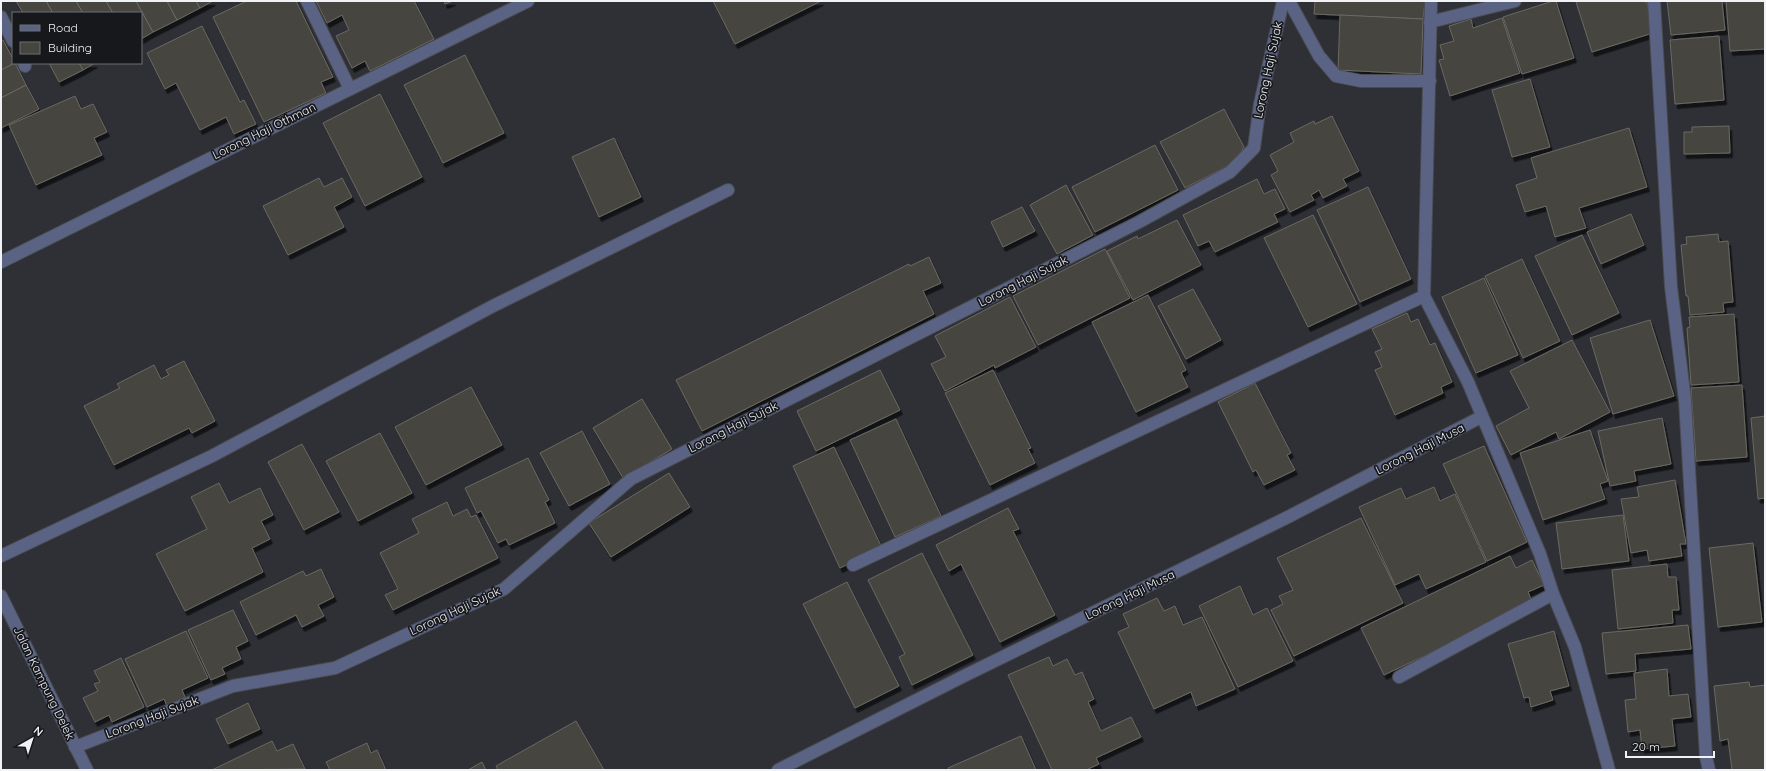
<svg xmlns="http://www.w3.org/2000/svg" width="1766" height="771" viewBox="0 0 1766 771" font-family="Quicksand,sans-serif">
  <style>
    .building { fill: #46453f; stroke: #6a6962; filter: url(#shadow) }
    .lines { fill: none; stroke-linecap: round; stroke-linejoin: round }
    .minor-casing { stroke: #494b51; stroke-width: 14 }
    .minor { stroke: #5a6383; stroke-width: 12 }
    .labels { text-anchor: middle; stroke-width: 3.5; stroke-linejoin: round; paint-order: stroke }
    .street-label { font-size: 12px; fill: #f1f2f6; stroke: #17181b }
  </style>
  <defs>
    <filter id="shadow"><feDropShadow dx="2.5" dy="4.5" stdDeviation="0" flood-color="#0009"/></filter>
  </defs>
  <rect width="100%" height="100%" fill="#2e3036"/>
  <!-- building -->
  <g class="building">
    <path d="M16 1H46L53 13H23Z"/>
    <path d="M46 1H76L83 13H53Z"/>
    <path d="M76 1H106L113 13H83Z"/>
    <path d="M106 1H136L153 32 141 39V13H113Z"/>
    <path d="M136 1H167L177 20 153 32Z"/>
    <path d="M167 1H196L200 8 177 20Z"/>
    <path d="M196 1H213L200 8Z"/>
    <path d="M247 1H296L333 77 321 82 326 93 264 122 213 17Z"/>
    <path d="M316 1H414L434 39 370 71 365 61 352 68 336 36 349 30 342 15 327 23Z"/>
    <path d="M444 1H453L445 4Z"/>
    <path d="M713 1H821L735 44Z"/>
    <path d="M1315 1H1425L1423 19 1314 14Z"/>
    <path d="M1553 1H1556L1574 58 1522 74 1503 17Z"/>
    <path d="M1580 1H1646L1656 32 1592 52 1576 2Z"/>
    <path d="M1667 1H1722L1725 30 1671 35Z"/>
    <path d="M1726 1H1765V49L1730 51Z"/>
    <path d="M1340 15 1423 19 1421 74 1338 70Z"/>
    <path d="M1502 18 1520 73 1450 96 1439 60 1444 59 1440 45 1454 41 1449 26 1471 19 1473 28Z"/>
    <path d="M202 26 240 102 244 100 256 124 234 134 226 117 200 130 176 83 165 89 147 53Z"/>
    <path d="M1719 36 1724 100 1675 104 1670 40Z"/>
    <path d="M3 40 13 59V63H15L1 70V41Z"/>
    <path d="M465 55 504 133 443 163 404 85Z"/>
    <path d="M15 63 26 85 1 98V70Z"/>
    <path d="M49 63H79L83 70 59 82Z"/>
    <path d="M79 63H95L83 70Z"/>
    <path d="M1530 79 1550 147 1512 157 1492 90Z"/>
    <path d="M26 85 39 109 1 128V98Z"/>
    <path d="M380 94 422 177 365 206 323 123Z"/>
    <path d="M75 96 81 109 93 104 107 132 94 138 102 155 36 185 9 125Z"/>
    <path d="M1224 109 1244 147 1235 162 1185 188 1160 142Z"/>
    <path d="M1332 116 1359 171 1343 179 1347 186 1323 198 1319 190 1311 195 1314 200 1290 212 1271 175 1278 171 1270 155 1294 142 1290 133 1314 121 1315 124Z"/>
    <path d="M1729 126 1730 153 1684 154V132H1692V127Z"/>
    <path d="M1629 128 1647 187 1579 208 1586 228 1555 237 1546 206 1525 212 1516 185 1537 178 1531 158Z"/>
    <path d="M614 138 641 197 599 217 572 157Z"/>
    <path d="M1155 145 1178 190 1095 232 1072 187Z"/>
    <path d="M319 178 324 187 342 178 352 197 334 207 344 227 288 255 263 206Z"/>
    <path d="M1257 179 1264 194 1275 189 1285 209 1274 214 1278 222 1215 252 1209 241 1198 246 1183 215Z"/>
    <path d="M1066 185 1093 235 1057 254 1030 205Z"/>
    <path d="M1368 187 1411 279 1360 302 1317 210Z"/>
    <path d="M1022 207 1035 231 1003 247 991 222Z"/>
    <path d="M1631 214 1644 245 1601 264 1587 232Z"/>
    <path d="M1313 215 1357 304 1308 327 1264 238Z"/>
    <path d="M1177 220 1201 265 1133 300 1107 251 1137 236 1138 239Z"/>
    <path d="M1718 234 1719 242 1728 241 1733 302 1723 303 1724 312 1690 315 1688 296H1686L1681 245 1687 244 1686 237Z"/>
    <path d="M1582 235 1619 313 1572 335 1535 256Z"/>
    <path d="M1105 249 1130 298 1038 345 1013 296Z"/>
    <path d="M929 257 941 283 923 291 934 314 702 431 676 380 909 264 910 266Z"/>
    <path d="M1522 259 1560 341 1523 358 1485 276Z"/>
    <path d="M1484 278 1518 355 1476 373 1442 297Z"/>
    <path d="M1193 289 1221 340 1186 359 1158 306Z"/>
    <path d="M1148 295 1186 370 1181 373 1188 387 1136 412 1092 322Z"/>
    <path d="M1010 297 1036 347 995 368 994 365 945 391 931 364 946 357 935 336Z"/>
    <path d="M1407 313 1411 322 1418 319 1430 345 1435 343 1452 382 1441 387 1443 393 1395 415 1375 370 1382 367 1375 352 1382 349 1372 329Z"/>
    <path d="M1734 314 1739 382 1691 385 1687 328 1690 327 1689 317Z"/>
    <path d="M1650 320 1674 396 1613 414 1590 338Z"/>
    <path d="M1572 340 1610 412 1559 439 1556 432 1511 455 1496 426 1529 408 1510 371Z"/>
    <path d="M184 361 215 421 192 433 189 428 114 465 84 406 120 388 117 384 154 365 161 379 169 375 166 370Z"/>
    <path d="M880 370 900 410 816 451 797 411Z"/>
    <path d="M993 370 1031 448 1028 449 1035 463 990 485 945 393Z"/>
    <path d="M1255 383 1291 453 1287 455 1295 470 1264 485 1256 470 1253 472 1218 402Z"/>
    <path d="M1742 385 1747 457 1696 461 1691 388Z"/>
    <path d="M471 387 502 445 426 485 395 427Z"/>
    <path d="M642 399 672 449 623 478 593 428Z"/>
    <path d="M1765 416V498L1758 499 1751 418Z"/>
    <path d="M1662 418 1671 464 1634 471 1636 481 1610 486 1598 431Z"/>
    <path d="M896 419 941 516 895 537 850 440Z"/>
    <path d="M1590 430 1608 481 1600 484 1605 499 1543 520 1520 453Z"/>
    <path d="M582 431 610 484 569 506 540 453Z"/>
    <path d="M380 433 412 493 358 521 326 461Z"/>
    <path d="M302 444 339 512 304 530 268 462Z"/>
    <path d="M1484 446 1527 542 1487 561 1443 464Z"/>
    <path d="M834 447 882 548 840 568 793 466Z"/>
    <path d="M528 458 549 500 545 502 555 523 509 545 506 539 498 543 481 511 477 513 465 488Z"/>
    <path d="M669 473 690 507 611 557 589 523Z"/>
    <path d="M1675 480 1686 544H1680L1682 556 1649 561 1647 550 1631 553 1621 499 1639 497 1637 487Z"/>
    <path d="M219 483 229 503 260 488 273 515 261 521 270 539 252 548 263 572 185 611 156 554 207 529 191 497Z"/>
    <path d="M1434 487 1440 501 1455 494 1486 562 1426 589 1419 574 1395 585 1359 507 1401 488 1406 499Z"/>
    <path d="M447 502 453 516 467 509 471 517 476 515 498 558 393 610 385 595 398 589 380 553 419 533 412 519Z"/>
    <path d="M1008 508 1019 529 1013 531 1055 615 1000 642 961 564 949 571 936 545Z"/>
    <path d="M1623 515 1629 561 1562 569 1556 523Z"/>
    <path d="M1361 518 1403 603 1294 656 1271 610 1283 604 1279 596 1293 590 1277 558Z"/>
    <path d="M1753 543 1762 622 1718 627 1709 548Z"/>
    <path d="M922 553 973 655 912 685 899 657 905 654 868 580Z"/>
    <path d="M1510 556 1516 568 1532 560 1544 585 1528 592 1533 604 1384 675 1361 628Z"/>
    <path d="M1667 564 1668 577H1676L1679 610H1672L1673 623 1618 629 1612 570Z"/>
    <path d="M321 569 334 597 318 605 324 616 302 627 296 615 256 635 240 602 303 571 306 576Z"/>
    <path d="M847 582 899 686 855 708 803 604Z"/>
    <path d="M1240 586 1253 615 1267 608 1293 661 1238 687 1199 606Z"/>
    <path d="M1157 598 1164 611 1175 606 1183 625 1202 617 1235 689 1196 706 1191 692 1154 709 1118 632 1129 627 1123 614Z"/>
    <path d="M233 610 248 641 236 647 241 659 222 668 225 674 211 680 188 630Z"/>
    <path d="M1688 625 1691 649 1635 654 1636 671 1606 674 1602 633Z"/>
    <path d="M186 631 208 678 182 690 185 697 167 706 164 699 147 707 125 659Z"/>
    <path d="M1554 631 1569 686 1550 691 1553 700 1531 707 1529 697 1524 698 1508 644Z"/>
    <path d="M1049 657 1053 666 1067 659 1075 675 1082 672 1094 699 1088 702 1101 731 1131 717 1141 737 1096 758 1099 764 1086 770H1052L1008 675Z"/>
    <path d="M121 658 144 707 112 722 109 715 95 722 83 698 98 691 94 684 100 682 94 671Z"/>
    <path d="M1667 669 1669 696 1688 694 1691 717 1672 719 1675 746 1642 749 1640 730 1628 732 1625 700 1636 699 1634 673Z"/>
    <path d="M1749 682 1750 687 1765 685V770H1732L1728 739 1720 741 1714 686Z"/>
    <path d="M248 703 260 729 228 744 216 719Z"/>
    <path d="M576 721 604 770H498L496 766Z"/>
    <path d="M1021 736 1036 770H949L948 768Z"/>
    <path d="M272 741 277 751 293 744 305 769 212 770Z"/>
    <path d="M367 743 371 753 377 750 386 770H330L326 762Z"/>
    <path d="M482 762 486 770H468Z"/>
  </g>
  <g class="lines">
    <defs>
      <g id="minor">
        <path d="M307 1 350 89"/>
        <path d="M1289 1 1319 56 1336 76 1361 81H1430"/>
        <path d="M1431 1 1424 296 1468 382 1540 554 1553 594 1575 647 1609 770"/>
        <path d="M1654 1 1671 287 1685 400 1706 757 1709 770"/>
        <path d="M1 17 13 41"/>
        <path d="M1430 22 1515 1"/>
        <path d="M24 63 25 66"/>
        <path d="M1 262 528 1"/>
        <path d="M1 556 212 456 493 306 728 190"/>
        <path d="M853 565 1424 296"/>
        <path d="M1 596 87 770"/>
        <path d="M1399 677 1553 594"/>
        <path d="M75 747 233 686 335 668 504 589 631 479 1139 222 1230 172 1254 148 1260 104 1283 1"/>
        <path d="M778 770 964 676 1286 518 1481 417"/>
      </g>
    </defs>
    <!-- minor casing -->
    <use href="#minor" class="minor-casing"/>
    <!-- minor -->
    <use href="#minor" class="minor"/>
  </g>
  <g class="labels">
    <!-- street labels -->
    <g class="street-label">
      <text transform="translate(1268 70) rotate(-78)" y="4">Lorong Haji Sujak</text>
      <text transform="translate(264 131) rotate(-26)" y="4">Lorong Haji Othman</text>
      <text transform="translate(1023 281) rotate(-27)" y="4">Lorong Haji Sujak</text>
      <text transform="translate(733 427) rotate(-27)" y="4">Lorong Haji Sujak</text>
      <text transform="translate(1420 449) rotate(-27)" y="4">Lorong Haji Musa</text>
      <text transform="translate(1130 595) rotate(-26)" y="4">Lorong Haji Musa</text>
      <text transform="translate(455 611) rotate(-25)" y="4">Lorong Haji Sujak</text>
      <text transform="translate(44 683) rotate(64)" y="4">Jalan Kampung Delek</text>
      <text transform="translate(152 717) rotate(-21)" y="4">Lorong Haji Sujak</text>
    </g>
  </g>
  <!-- border -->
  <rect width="1766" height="771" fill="none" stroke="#f1f2f6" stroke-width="4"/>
  <!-- legend -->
  <rect x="12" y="12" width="130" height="52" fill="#17181b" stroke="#6e6f73"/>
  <rect x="20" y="25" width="20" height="6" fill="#5a6383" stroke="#6e6f73"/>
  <text x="48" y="32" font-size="12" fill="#f1f2f6">Road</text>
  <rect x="20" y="42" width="20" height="12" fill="#46453f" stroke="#6e6f73"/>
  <text x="48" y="52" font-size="12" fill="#f1f2f6">Building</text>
  <!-- north arrow -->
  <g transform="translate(32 739) rotate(39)" stroke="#17181b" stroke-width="3" paint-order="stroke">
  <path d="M0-3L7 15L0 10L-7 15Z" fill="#f1f2f6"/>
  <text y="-6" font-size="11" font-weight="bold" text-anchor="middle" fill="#f1f2f6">N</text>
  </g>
  <!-- scale -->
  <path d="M1626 751v6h88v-6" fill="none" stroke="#f1f2f6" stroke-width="2"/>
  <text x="1632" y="751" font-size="12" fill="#f1f2f6" stroke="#17181b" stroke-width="3" paint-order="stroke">20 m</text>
</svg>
